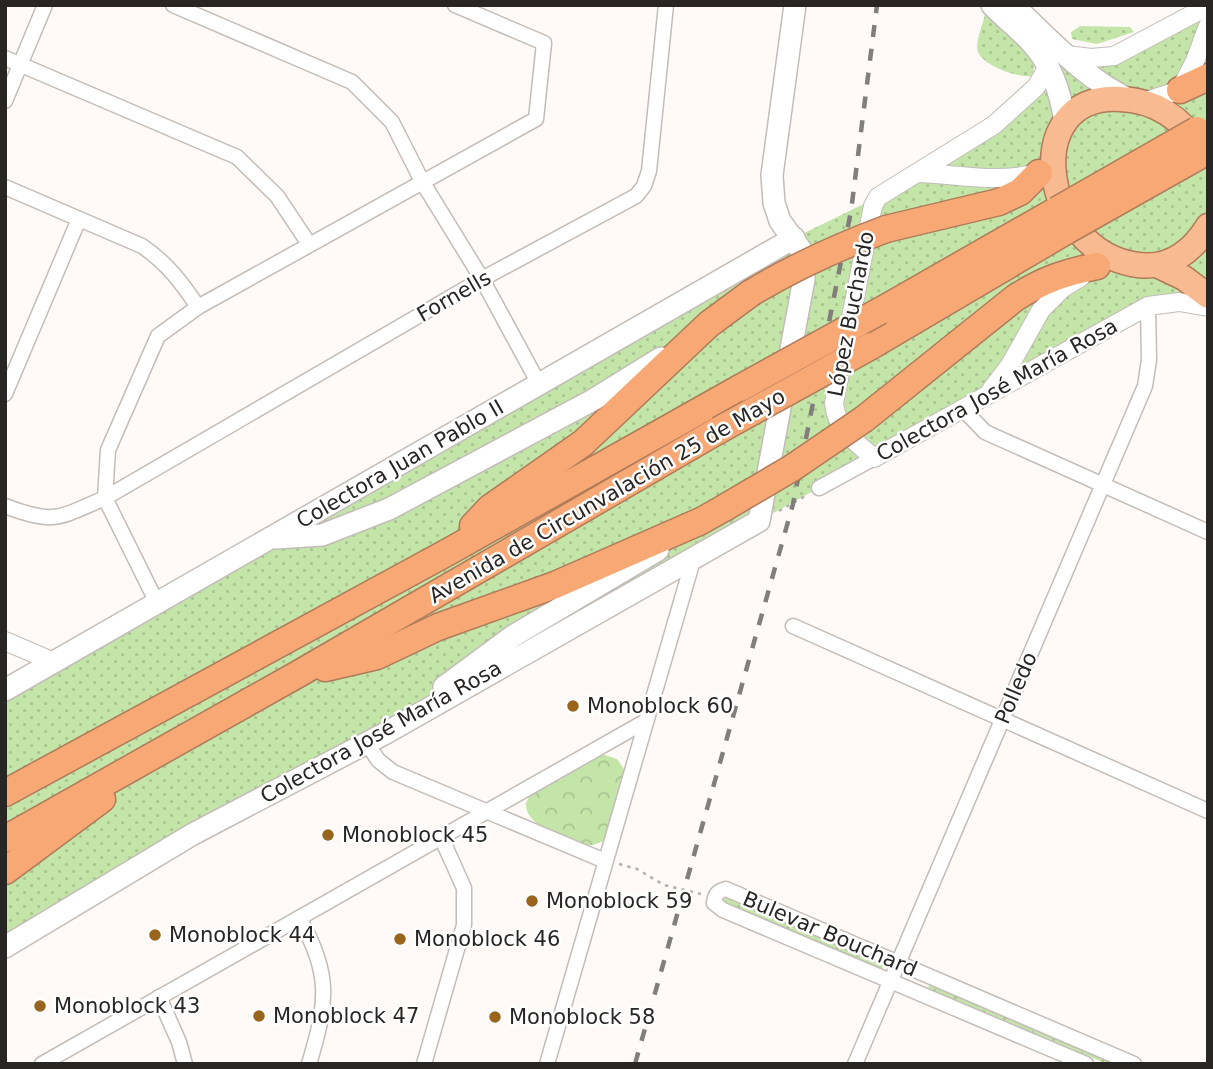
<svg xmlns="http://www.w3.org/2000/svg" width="1213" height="1069" viewBox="0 0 1213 1069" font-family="'DejaVu Sans',sans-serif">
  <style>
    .grass { fill: url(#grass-dots) }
    .park { fill: url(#park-crowns) }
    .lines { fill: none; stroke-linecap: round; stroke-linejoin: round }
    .minor-casing { stroke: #c3bcb8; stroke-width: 17 }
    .tertiary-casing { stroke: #c3bcb8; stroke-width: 20 }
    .secondary-casing { stroke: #c3bcb8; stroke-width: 24 }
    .trunk-casing { stroke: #af7a59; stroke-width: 27 }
    .motorway-casing { stroke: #af7a59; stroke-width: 29 }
    .path { stroke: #b5b1af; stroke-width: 2.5; stroke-dasharray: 3.5 5; stroke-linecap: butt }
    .minor { stroke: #fff; stroke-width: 14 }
    .tertiary { stroke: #fff; stroke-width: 18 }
    .secondary { stroke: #fff; stroke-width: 21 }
    .trunk { stroke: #f8ba90; stroke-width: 24 }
    .motorway { stroke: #f7a875; stroke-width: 26 }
    .rail { stroke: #817e7c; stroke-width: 4.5; stroke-dasharray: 12 12; stroke-linecap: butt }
    .motorway-bridge-casing { stroke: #af7a59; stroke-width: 29; stroke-linecap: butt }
    .motorway-bridge { stroke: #f7a875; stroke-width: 26 }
    .poi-dot { fill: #99641c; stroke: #fff; stroke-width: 2.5 }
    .labels { text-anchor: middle; stroke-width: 5; stroke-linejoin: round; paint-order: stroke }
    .street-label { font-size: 21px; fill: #282624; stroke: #fff }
    .poi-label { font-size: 21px; fill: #282624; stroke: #fff; text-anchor: start }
  </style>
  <defs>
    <pattern id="grass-dots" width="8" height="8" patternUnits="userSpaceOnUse" patternTransform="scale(1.75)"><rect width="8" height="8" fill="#c4e5a8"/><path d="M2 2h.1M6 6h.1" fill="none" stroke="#a8c490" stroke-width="1.8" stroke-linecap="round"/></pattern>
    <pattern id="park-crowns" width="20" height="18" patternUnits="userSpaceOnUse" patternTransform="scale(1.75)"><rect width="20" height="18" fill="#c4e5a8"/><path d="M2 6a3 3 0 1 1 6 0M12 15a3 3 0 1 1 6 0" fill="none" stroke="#a8c490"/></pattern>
  </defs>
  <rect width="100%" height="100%" fill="#fffaf8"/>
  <!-- grass -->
  <g class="grass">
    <path d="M1208 6V307L1148 306 759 521 5 947V690L794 238 878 197 994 125 1058 60 1091 58Z"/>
    <path d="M985 14C1002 29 1038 51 1034 76 1020 79 978 65 977 48 977 37 983 24 985 14Z"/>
    <path d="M1080 26 1130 27 1134 32 1097 44 1072 39 1071 32Z"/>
    <path d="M726 895 885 962 882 969 723 903Z"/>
    <path d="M931 982 1124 1064H1107L928 988Z"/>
  </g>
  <!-- park -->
  <path class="park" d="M602 754 617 759 626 772 604 841C600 842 597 844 593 845 575 846 523 826 526 803 526 803 531 794 531 793L593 757Z"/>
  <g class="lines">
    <defs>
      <g id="minor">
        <path d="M173 5 352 82 392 122 423 183 482 279 539 384"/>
        <path d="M5 58 237 157 277 196 309 244"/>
        <path d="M5 101 45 5"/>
        <path d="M5 187 142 246C167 263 182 283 198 307"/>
        <path d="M5 394 79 219"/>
        <path d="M962 408 985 432 1208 532"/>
        <path d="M819 488 874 458"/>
        <path d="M5 506C55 525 58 518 105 498L482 279 636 196 644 186 649 171 666 5"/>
        <path d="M157 603 105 498 108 450 158 336 198 307 536 119 544 43 455 5"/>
        <path d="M793 626 1208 811"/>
        <path d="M367 743 378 760 393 772 605 861"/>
        <path d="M299 918C332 974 327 1004 309 1064"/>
        <path d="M159 997 179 1042 185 1064"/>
        <path d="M42 1064 646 721"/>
        <path d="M424 1064 464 925V888L441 837"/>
        <path d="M547 1064 694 557"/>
        <path d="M855 1064 1145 386 1149 360 1148 306"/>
        <path d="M1086 1064 723 910 714 903C715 894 718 891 726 889L1134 1064"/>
      </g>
      <g id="tertiary">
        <path d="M1067 55 1091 58 1114 56 1208 6"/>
        <path d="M1049 65 1036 87 994 125 878 197 873 206 834 403C837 431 854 440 874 458L1148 306 1179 302 1208 307"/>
        <path d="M1143 102 1180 90 1195 61 1208 26"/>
        <path d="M917 173C957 174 998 184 1037 173"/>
        <path d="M991 390 1010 365 1041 310 1063 288 1081 277"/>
        <path d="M5 641 54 662"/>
      </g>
      <g id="secondary">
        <path d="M992 5C1004 18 1018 28 1029 40 1051 63 1060 91 1065 121"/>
        <path d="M1013 5C1049 39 1083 77 1128 99"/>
        <path d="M276 538 322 535 389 509 593 400 661 358"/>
        <path d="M444 687 513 636 658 550"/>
        <path d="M5 690 794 238"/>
        <path d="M5 947 193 834 384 734 759 521 804 279V254L780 221 774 203 772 175 795 5"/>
      </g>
      <g id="trunk">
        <path d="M1202 149C1183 120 1156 100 1120 99 1018 93 1040 252 1138 265 1169 269 1192 252 1208 226"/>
        <path d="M1159 266 1184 278 1208 296"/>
      </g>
      <g id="motorway">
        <path d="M1180 90 1208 77"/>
        <path d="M886 229 999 202 1020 192 1039 173"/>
        <path d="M880 311 1057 210"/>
        <path d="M871 346 1066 231"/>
        <path d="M864 419 1015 298C1043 280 1063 273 1097 266"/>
        <path d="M473 526 490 508 583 443 709 324 751 293"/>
        <path d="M325 668 377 656 438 627 555 585 701 521 724 508"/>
        <path d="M5 793 448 552 740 388"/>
        <path d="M5 839 300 673 719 430"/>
        <path d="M5 871 102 799"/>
      </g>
    </defs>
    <!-- minor casing -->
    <use href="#minor" class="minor-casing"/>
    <!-- tertiary casing -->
    <use href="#tertiary" class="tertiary-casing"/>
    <!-- secondary casing -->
    <use href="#secondary" class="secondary-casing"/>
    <!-- trunk casing -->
    <use href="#trunk" class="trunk-casing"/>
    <!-- motorway casing -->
    <use href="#motorway" class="motorway-casing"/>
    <!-- path -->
    <g class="path">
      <path d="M779 511 807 495"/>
      <path d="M619 864 637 869 664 885 701 894"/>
    </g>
    <!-- minor -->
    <use href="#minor" class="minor"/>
    <!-- tertiary -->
    <use href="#tertiary" class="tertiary"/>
    <!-- secondary -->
    <use href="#secondary" class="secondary"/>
    <!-- trunk -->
    <use href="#trunk" class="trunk"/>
    <!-- motorway -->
    <use href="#motorway" class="motorway"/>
    <!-- rail -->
    <path class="rail" d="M635 1064 793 504 851 211 877 5"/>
    <defs>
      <g id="motorway-bridge">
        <path d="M1057 210 1197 130"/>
        <path d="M1066 231 1208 151"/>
        <path d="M751 293C794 267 838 247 886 229"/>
        <path d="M740 388 880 311"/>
        <path d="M719 430 871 346"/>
        <path d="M724 508 792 468 864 419"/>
      </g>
    </defs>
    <!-- motorway-bridge casing -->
    <use href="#motorway-bridge" class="motorway-bridge-casing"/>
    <!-- motorway-bridge -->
    <use href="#motorway-bridge" class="motorway-bridge"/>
  </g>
  <!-- markers -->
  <g class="poi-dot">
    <circle cx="573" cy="706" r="7"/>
    <circle cx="328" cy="835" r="7"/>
    <circle cx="532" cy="901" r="7"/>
    <circle cx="155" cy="935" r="7"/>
    <circle cx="400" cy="939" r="7"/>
    <circle cx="40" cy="1006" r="7"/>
    <circle cx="259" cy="1016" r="7"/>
    <circle cx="495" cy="1017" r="7"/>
  </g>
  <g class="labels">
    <!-- street labels -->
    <g class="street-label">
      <text transform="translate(454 296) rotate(-30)" y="7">Fornells</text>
      <text transform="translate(851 314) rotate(-79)" y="7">López Buchardo</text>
      <text transform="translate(997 390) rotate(-29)" y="7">Colectora José María Rosa</text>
      <text transform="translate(400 464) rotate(-30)" y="7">Colectora Juan Pablo II</text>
      <text transform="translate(607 496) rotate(-30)" y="7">Avenida de Circunvalación 25 de Mayo</text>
      <text transform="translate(1016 688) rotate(-67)" y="7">Polledo</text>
      <text transform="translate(381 732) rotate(-29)" y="7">Colectora José María Rosa</text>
      <text transform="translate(830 934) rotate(23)" y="7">Bulevar Bouchard</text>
    </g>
    <!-- poi labels -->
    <g class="poi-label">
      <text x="587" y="713">Monoblock 60</text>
      <text x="342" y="842">Monoblock 45</text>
      <text x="546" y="908">Monoblock 59</text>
      <text x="169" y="942">Monoblock 44</text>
      <text x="414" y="946">Monoblock 46</text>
      <text x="54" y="1013">Monoblock 43</text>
      <text x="273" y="1023">Monoblock 47</text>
      <text x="509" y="1024">Monoblock 58</text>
    </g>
  </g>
  <!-- border -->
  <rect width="1213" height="1069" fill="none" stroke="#282624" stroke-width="14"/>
</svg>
